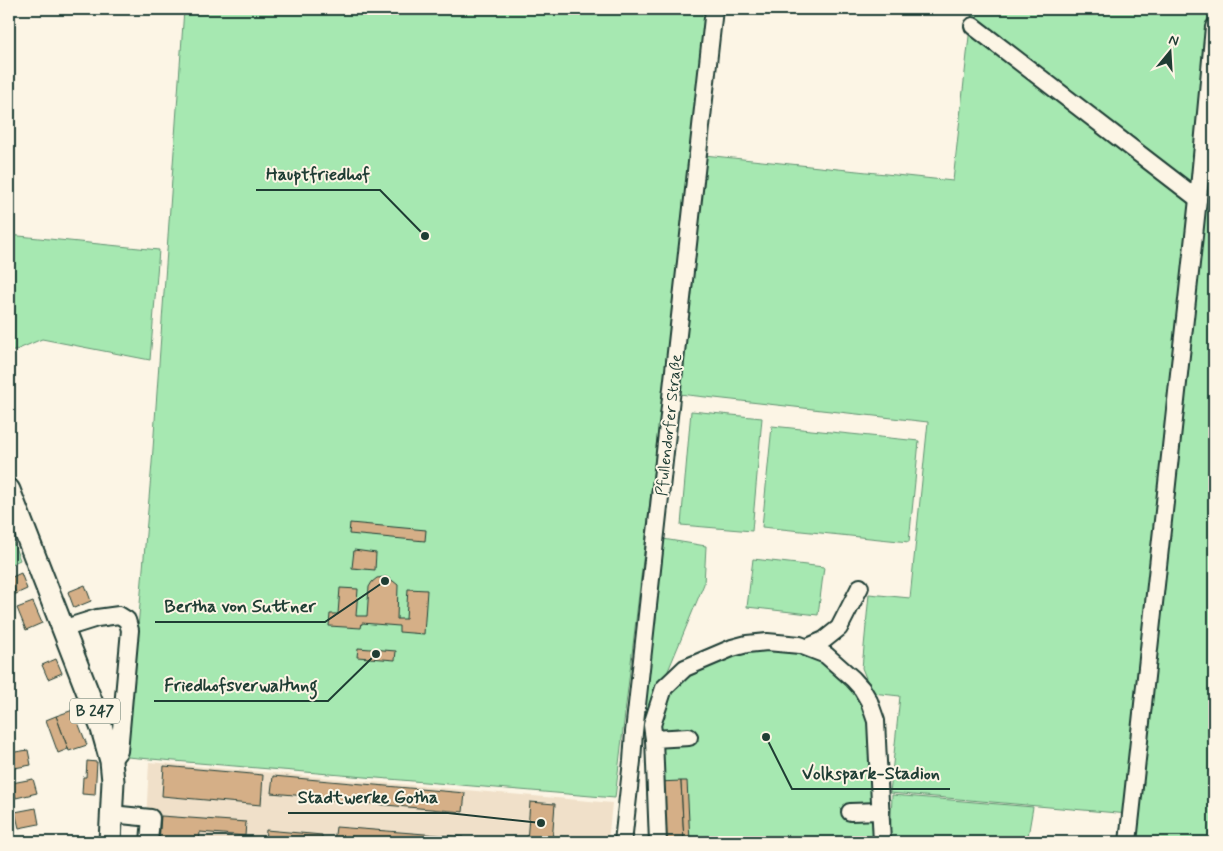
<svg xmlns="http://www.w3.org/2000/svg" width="1223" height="851" viewBox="0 0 1223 851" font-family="Mynerve,sans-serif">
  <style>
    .built { fill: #f0e0c9 }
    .green { fill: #a6e8b1; stroke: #629272 }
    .building { fill: #d5af87; stroke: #1f3d34 }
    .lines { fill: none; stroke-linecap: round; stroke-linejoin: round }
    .minor-casing { stroke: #1f3d34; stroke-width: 20 }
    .major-casing { stroke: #1f3d34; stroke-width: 25 }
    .minor { stroke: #fcf5e5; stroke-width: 16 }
    .major { stroke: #fcf5e5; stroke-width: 21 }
    .labels { text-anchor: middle; stroke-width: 4; stroke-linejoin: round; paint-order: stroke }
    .shield { fill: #fcf5e5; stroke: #617469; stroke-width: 1 }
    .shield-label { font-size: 15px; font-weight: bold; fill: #1f3d34 }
    .street-label { font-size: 16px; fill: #1f3d34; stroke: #fcf5e5 }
    .leader { fill: none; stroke: #1f3d34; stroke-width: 2 }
    .callout-dot { fill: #1f3d34; stroke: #fcf5e5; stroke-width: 2 }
    .callout-label { font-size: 18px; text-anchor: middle; font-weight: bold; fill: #1f3d34; stroke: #fcf5e5; stroke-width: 4; stroke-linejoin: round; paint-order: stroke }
  </style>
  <rect width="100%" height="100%" fill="#fcf5e5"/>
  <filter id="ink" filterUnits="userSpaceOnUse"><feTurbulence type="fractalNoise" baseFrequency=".02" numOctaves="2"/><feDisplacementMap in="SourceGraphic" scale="10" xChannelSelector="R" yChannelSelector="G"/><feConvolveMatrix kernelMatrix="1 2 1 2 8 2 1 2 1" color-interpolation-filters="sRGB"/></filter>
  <g filter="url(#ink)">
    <!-- built -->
    <path class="built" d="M149 762 612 803 608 842H145Z"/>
    <!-- green -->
    <g class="green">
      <path d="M184 9H708L615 798 127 757 152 463Z"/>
      <path d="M972 9H1214V842H1136L1140 815 890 793 900 696 872 693 862 668 869 594 910 598 928 422 679 394 704 155 953 181Z"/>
      <path d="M9 235 159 250 150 360 42 339 9 353Z"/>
      <path d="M691 411 762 418 752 531 681 525Z"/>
      <path d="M772 426 919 441 909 542 762 527Z"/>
      <path d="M9 532 20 560 9 565Z"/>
      <path d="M663 539 706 546 704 584 648 719H643Z"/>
      <path d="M753 559 824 567 818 615 747 607Z"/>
      <path d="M777 646 824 660 869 706 879 842H662L657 722 674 686 726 655Z"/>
      <path d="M892 795 1033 807 1027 842H890Z"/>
    </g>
    <!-- building -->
    <g class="building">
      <path d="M350 523 426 530 425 541 349 534Z"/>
      <path d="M354 550 376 553 375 570 352 568Z"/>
      <path d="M21 573 27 589 16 594 10 578Z"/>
      <path d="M386 577 393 581 398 585 397 619H406L408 589 427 590 424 634 399 632V626L362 623 361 628 329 626 330 614H338L340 588 358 589 356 616H367L369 587 372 582 377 578Z"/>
      <path d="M9 578 16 594 9 597Z"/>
      <path d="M85 585 91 601 74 608 68 592Z"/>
      <path d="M33 602 42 623 26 630 17 608Z"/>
      <path d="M358 648 396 651 395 660 357 657Z"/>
      <path d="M56 659 62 673 48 679 42 665Z"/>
      <path d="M73 710 87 745 69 751 56 716Z"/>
      <path d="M56 716 68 749 58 753 46 720Z"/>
      <path d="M28 750 31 765 9 769V753Z"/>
      <path d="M87 761 97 762 95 795 82 794 83 777H86Z"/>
      <path d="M164 766 263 775 261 805 162 796Z"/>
      <path d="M273 776 465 793 463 812 330 800V798L271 793Z"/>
      <path d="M33 779 37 793 16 798 12 783Z"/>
      <path d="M681 781 684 842H660L658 782Z"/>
      <path d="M681 781H687L690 842H684Z"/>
      <path d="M530 802 555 804 552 842H527Z"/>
      <path d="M36 808 39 824 19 828 15 812Z"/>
      <path d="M161 816 246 822 245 836 200 832 199 842H159Z"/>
      <path d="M336 827 463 837V842H334Z"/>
      <path d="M266 830 322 835V842H265Z"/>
      <path d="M67 839 88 841V842H67Z"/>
    </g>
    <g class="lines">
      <defs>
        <g id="minor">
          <path d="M973 26 1198 199"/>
          <path d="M62 629 97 618 119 615 127 620 130 630 119 751 111 761"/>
          <path d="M808 647 824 640 839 628 860 587"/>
          <path d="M654 739 652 725 664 688 685 668 732 648 747 644 767 642 800 645 826 655 853 679 862 689 869 701 876 721 882 842"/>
          <path d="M850 812 881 811"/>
          <path d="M111 814 151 818 149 842"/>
          <path d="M623 842 632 761 634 732 714 9"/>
          <path d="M658 842 654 739 689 737"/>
          <path d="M1128 842 1198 199 1214 27"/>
        </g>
        <path id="major" d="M9 490 102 729 111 761 113 781 110 842"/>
      </defs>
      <!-- minor casing -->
      <use href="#minor" class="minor-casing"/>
      <!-- major casing -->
      <use href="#major" class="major-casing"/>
      <!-- minor -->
      <use href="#minor" class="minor"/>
      <!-- major -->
      <use href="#major" class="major"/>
    </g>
  </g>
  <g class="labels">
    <!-- shield labels -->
    <rect class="shield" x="70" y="698.5" width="50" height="25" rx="4"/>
    <g class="shield-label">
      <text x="95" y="716">B 247</text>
    </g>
    <!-- street labels -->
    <g class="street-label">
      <text transform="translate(668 425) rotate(-84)" y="6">Pfullendorfer Straße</text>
    </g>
  </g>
  <!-- callouts -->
  <path class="leader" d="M425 236L380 190H256M385 581L325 622H155M376 654L328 701H154M766 737L792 789H950M541 823L448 813H288"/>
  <g class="callout-dot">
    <circle cx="425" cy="236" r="5"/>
    <circle cx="385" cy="581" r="5"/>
    <circle cx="376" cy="654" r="5"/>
    <circle cx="766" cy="737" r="5"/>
    <circle cx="541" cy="823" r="5"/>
  </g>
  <g class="callout-label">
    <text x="318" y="180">Hauptfriedhof</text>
    <text x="240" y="612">Bertha von Suttner</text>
    <text x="241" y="691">Friedhofsverwaltung</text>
    <text x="871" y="779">Volkspark-Stadion</text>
    <text x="368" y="803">Stadtwerke Gotha</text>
  </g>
  <!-- margin -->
  <rect width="1223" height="851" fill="none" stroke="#fcf5e5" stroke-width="30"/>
  <rect x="15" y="15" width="1193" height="821" fill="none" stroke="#1f3d34" stroke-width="2" filter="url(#ink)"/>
  <!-- north arrow -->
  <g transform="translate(1170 52) rotate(18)" stroke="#fcf5e5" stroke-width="4" paint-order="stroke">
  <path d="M0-4L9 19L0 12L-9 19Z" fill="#1f3d34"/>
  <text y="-8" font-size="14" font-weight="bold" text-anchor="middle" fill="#1f3d34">N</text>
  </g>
</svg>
